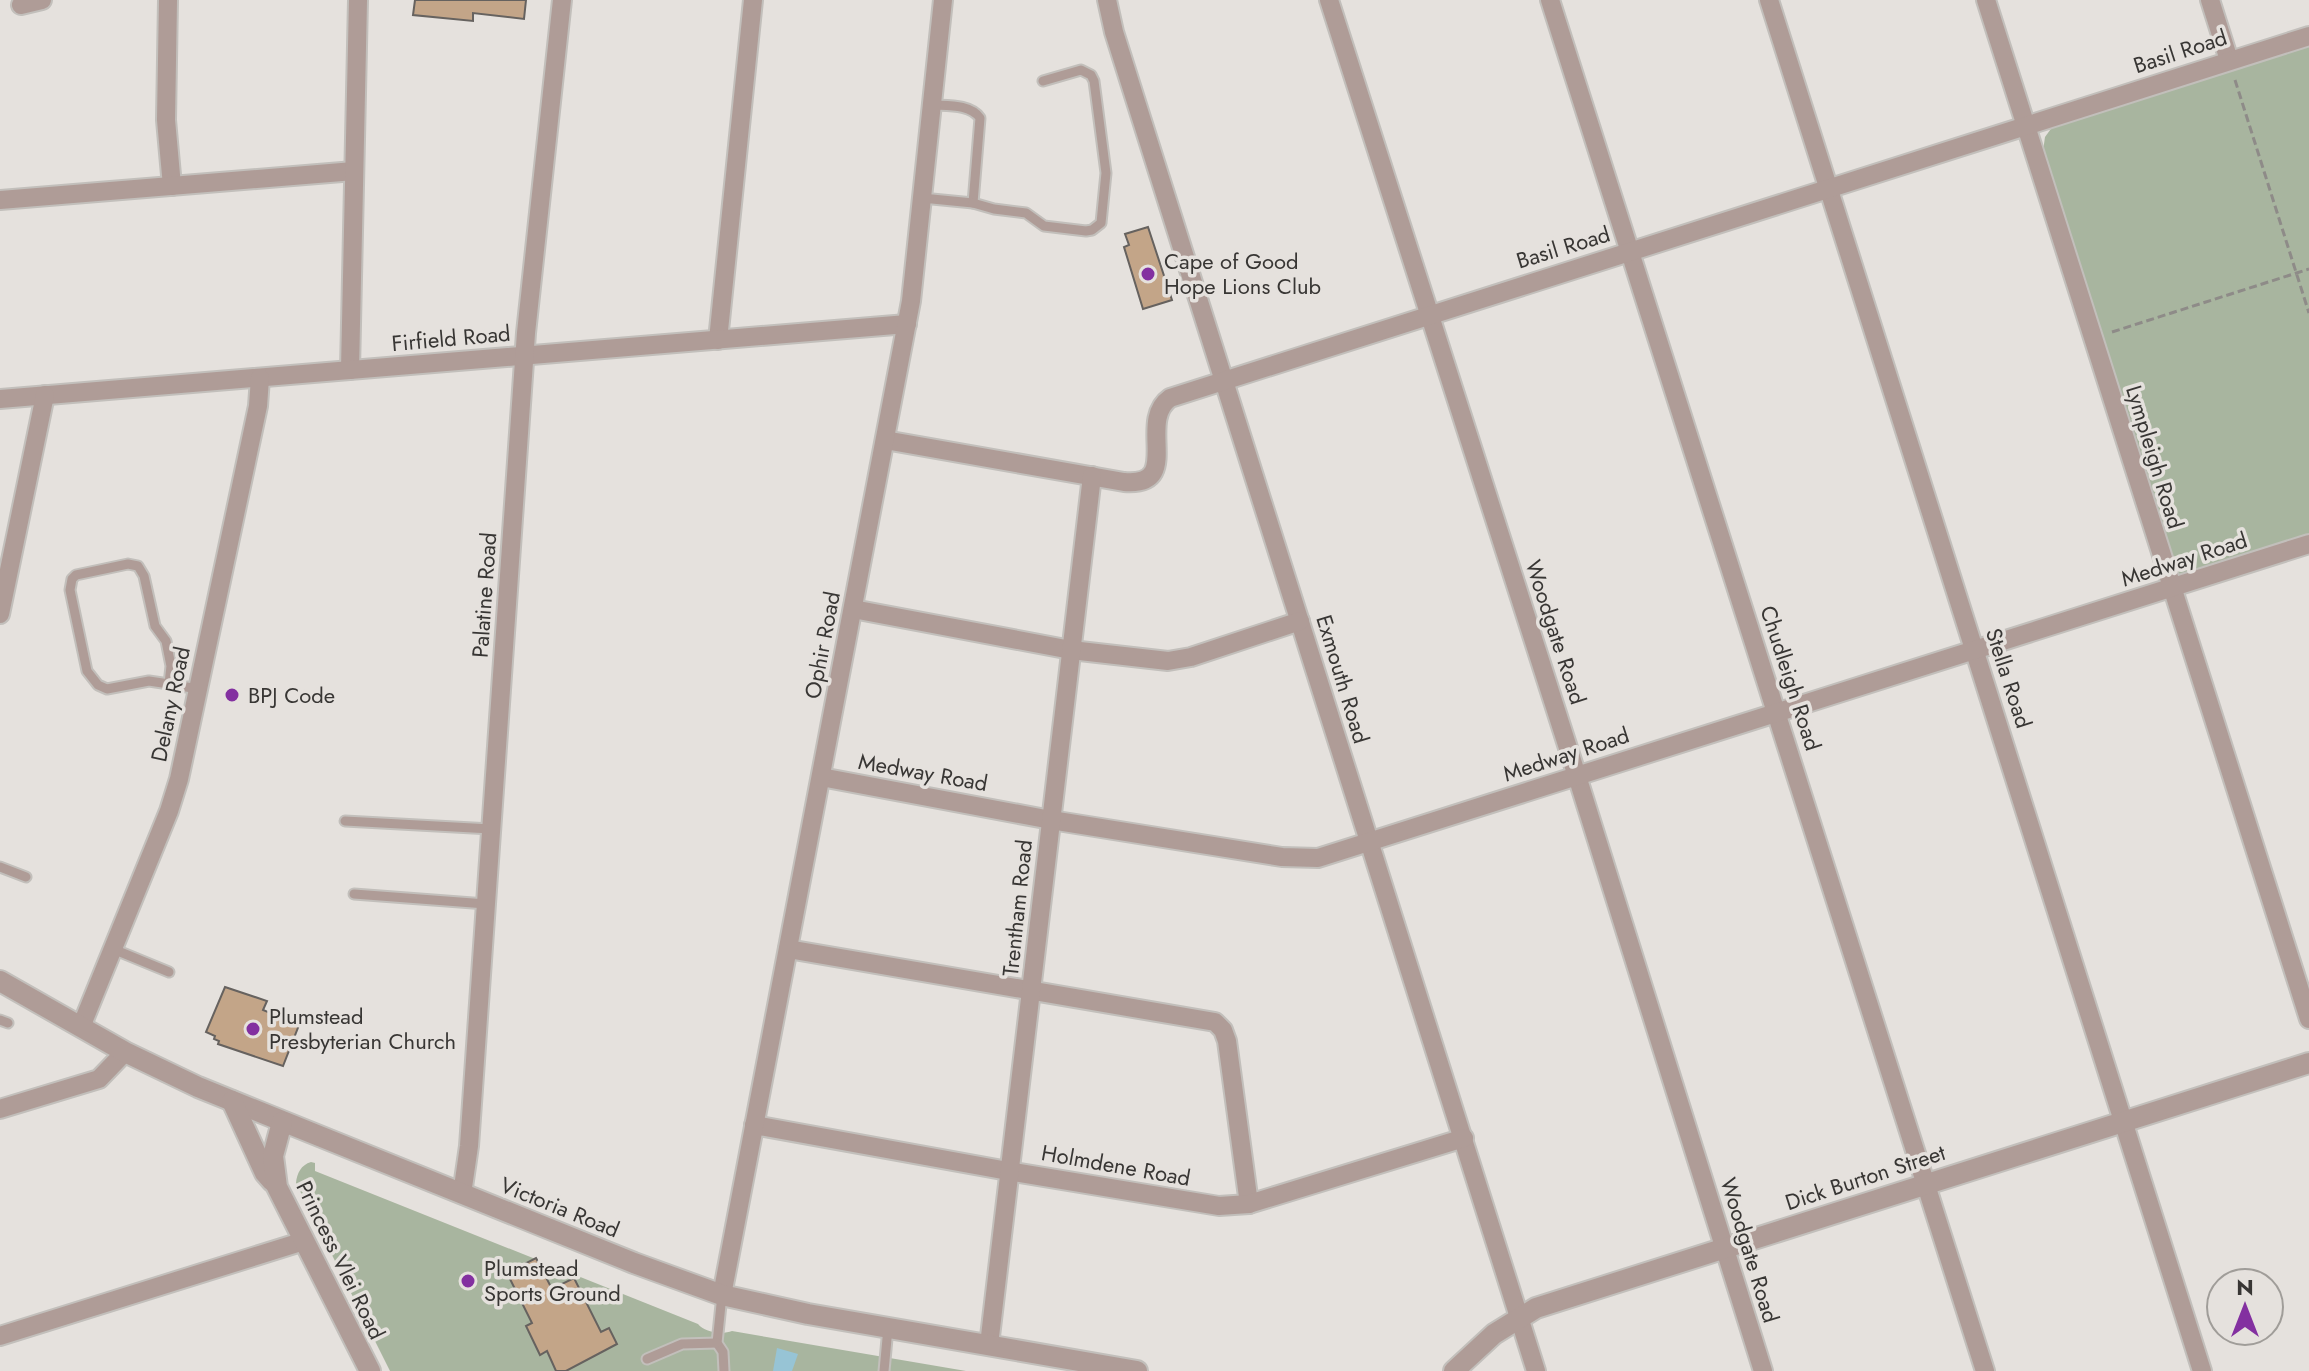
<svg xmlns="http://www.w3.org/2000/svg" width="2309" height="1371" viewBox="0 0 2309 1371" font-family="Jost,sans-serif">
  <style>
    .green { fill: #a8b59f }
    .water { fill: #97c4d5 }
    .building { fill: #c3a588; stroke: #66625f; stroke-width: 2 }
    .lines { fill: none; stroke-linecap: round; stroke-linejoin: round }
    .service-casing { stroke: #c2bfbb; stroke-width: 13 }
    .minor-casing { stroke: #c2bfbb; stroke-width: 22 }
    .tertiary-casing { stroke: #c2bfbb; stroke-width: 24 }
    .path { stroke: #8e8b88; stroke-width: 3; stroke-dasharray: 8 4; stroke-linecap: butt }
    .service { stroke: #af9c97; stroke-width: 9 }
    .minor { stroke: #af9c97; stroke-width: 18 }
    .tertiary { stroke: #af9c97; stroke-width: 20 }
    .poi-dot { fill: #8330a0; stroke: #e5e1dd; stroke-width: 3 }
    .labels { text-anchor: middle; stroke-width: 7; stroke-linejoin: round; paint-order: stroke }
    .street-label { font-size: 22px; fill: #383634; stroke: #e5e1dd }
    .poi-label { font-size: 22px; fill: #383634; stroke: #e5e1dd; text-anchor: start }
  </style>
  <rect width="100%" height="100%" fill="#e5e1dd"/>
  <!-- green -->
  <g class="green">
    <path d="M2309 45V540L2179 581 2043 151 2045 137 2053 126Z"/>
    <path d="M311 1162 315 1163V1171L698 1324C704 1332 722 1335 732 1331L966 1371H390L296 1183C297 1173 301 1165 311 1162Z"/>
  </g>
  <!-- water -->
  <path class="water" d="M777 1348 798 1354 792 1371H773Z"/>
  <!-- building -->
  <g class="building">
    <path d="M415 0H526L524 19 473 13V21L413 15Z"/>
    <path d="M1148 227 1172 300 1143 309 1124 247 1129 245 1125 234Z"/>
    <path d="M225 987 267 1001 263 1010 299 1025 283 1066 218 1044 219 1041 214 1039 215 1036 206 1032Z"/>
    <path d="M536 1258 552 1289 574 1278 601 1332 609 1328 617 1344 566 1371H556L547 1351 540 1355 526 1326 532 1323 507 1273Z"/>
  </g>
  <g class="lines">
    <defs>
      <g id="service">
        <path d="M922 198 973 203 980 118C970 104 948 106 932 105"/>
        <path d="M973 203 994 209 1026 213 1044 226 1086 231 1092 230 1101 223 1106 173 1094 81 1091 75 1081 70 1043 81"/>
        <path d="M169 684 149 681 107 689 98 685 87 671 70 590 72 579 76 575 128 564 138 566 144 576 155 626 166 641 171 666 169 684 198 689"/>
        <path d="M345 821 491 829"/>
        <path d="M0 867 26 877"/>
        <path d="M354 894 486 904"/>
        <path d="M113 949 169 972"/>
        <path d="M0 1020 8 1023"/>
        <path d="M722 1295 717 1343 723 1352 724 1371"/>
        <path d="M647 1359 682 1344 717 1343"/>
        <path d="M884 1371 888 1328"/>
      </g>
      <g id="minor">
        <path d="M168 0 166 120 172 186"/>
        <path d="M1107 0 1114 32 1536 1371"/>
        <path d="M1329 0 1577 776 1763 1371"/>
        <path d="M1550 0 1985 1371"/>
        <path d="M1769 0 2202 1371"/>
        <path d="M1986 0 2309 1019"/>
        <path d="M2210 0 2229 60"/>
        <path d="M21 5 42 0"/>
        <path d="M0 200 354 171"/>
        <path d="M718 340 753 0"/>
        <path d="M350 370 358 0"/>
        <path d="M0 399 907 324"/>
        <path d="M885 440 1124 482C1184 487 1136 422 1170 398L2309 36"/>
        <path d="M853 609 1071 650 1168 661 1191 657 1300 621"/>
        <path d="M0 614 45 395"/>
        <path d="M821 777 1051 820 1282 857 1318 858 2309 544"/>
        <path d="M788 949 1215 1022 1223 1030 1227 1041 1249 1204"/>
        <path d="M81 1027 169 811 179 779 258 406 260 378"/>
        <path d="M0 1109 99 1079 125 1052"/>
        <path d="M754 1125 1008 1171 1219 1206 1249 1204 1464 1138"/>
        <path d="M462 1194 469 1146 526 333 562 0"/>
        <path d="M722 1295 911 301 943 0"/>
        <path d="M0 1336 304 1241"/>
        <path d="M989 1345 1092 476"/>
      </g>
      <g id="tertiary">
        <path d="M0 981 125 1052 198 1087 634 1263 722 1295 808 1314 1137 1371"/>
        <path d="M232 1101 265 1173 272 1181"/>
        <path d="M282 1122 273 1156 277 1187 370 1371"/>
        <path d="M1454 1371 1494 1334 1536 1308 2309 1063"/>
      </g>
    </defs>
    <!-- service casing -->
    <use href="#service" class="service-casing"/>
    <!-- minor casing -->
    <use href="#minor" class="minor-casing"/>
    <!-- tertiary casing -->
    <use href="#tertiary" class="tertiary-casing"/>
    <!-- path -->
    <g class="path">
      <path d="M2235 80 2309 313"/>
      <path d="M2112 332 2309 269"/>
    </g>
    <!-- service -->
    <use href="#service" class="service"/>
    <!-- minor -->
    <use href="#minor" class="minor"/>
    <!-- tertiary -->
    <use href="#tertiary" class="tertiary"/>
  </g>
  <!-- markers -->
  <g class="poi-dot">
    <circle cx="1148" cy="274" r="8"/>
    <circle cx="232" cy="695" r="8"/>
    <circle cx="253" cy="1029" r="8"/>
    <circle cx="468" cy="1281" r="8"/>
  </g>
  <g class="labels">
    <!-- street labels -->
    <g class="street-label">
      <text transform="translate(2180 51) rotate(-18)" y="8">Basil Road</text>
      <text transform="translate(1563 247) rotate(-17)" y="8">Basil Road</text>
      <text transform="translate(451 338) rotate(-5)" y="8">Firfield Road</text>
      <text transform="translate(2155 457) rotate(73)" y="8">Lympleigh Road</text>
      <text transform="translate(2184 559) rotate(-18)" y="8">Medway Road</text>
      <text transform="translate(484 595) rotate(-86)" y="8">Palatine Road</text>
      <text transform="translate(1556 632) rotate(72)" y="8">Woodgate Road</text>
      <text transform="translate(822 645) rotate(-79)" y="8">Ophir Road</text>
      <text transform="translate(1791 678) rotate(72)" y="8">Chudleigh Road</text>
      <text transform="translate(2009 678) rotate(72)" y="8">Stella Road</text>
      <text transform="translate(1343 679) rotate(73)" y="8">Exmouth Road</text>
      <text transform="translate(170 704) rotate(-78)" y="8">Delany Road</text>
      <text transform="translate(1566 754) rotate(-18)" y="8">Medway Road</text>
      <text transform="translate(923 772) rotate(10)" y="8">Medway Road</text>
      <text transform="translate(1017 908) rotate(-84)" y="8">Trentham Road</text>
      <text transform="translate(1116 1165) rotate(10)" y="8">Holmdene Road</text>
      <text transform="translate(1865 1177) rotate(-18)" y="8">Dick Burton Street</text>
      <text transform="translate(560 1207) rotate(22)" y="8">Victoria Road</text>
      <text transform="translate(1750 1250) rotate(73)" y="8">Woodgate Road</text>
      <text transform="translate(341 1260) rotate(64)" y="8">Princess Vlei Road</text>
    </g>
    <!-- poi labels -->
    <g class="poi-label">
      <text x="1164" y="269">Cape of Good<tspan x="1164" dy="25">Hope Lions Club</tspan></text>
      <text x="248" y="703">BPJ Code</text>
      <text x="269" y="1024">Plumstead<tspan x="269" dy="25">Presbyterian Church</tspan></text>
      <text x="484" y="1276">Plumstead<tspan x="484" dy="25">Sports Ground</tspan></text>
    </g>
  </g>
  <!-- north arrow -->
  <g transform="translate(2245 1307)"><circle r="38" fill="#e5e1dd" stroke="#a09d99" stroke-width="2"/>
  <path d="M0-6L14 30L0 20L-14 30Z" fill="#8330a0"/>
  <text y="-12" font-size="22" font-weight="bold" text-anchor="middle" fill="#383634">N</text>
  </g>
</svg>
